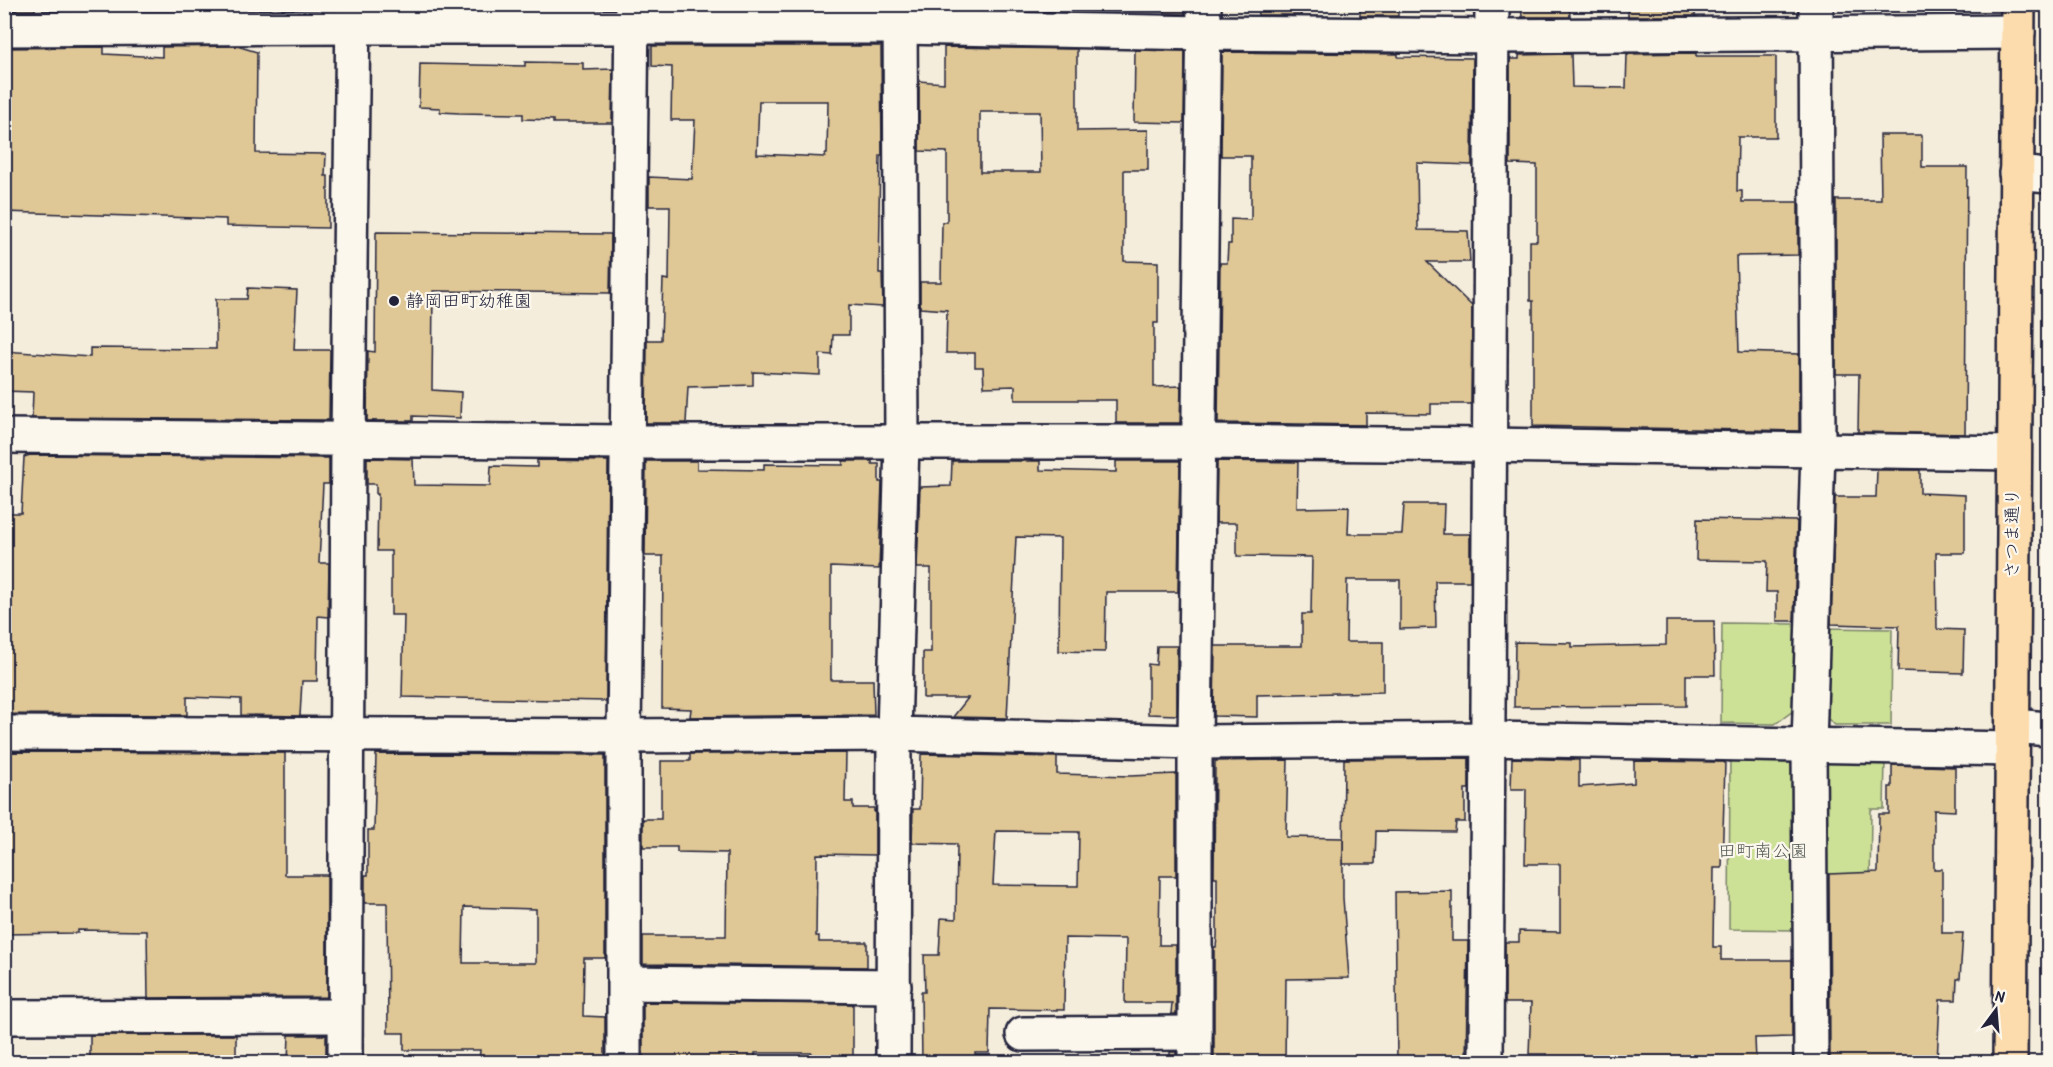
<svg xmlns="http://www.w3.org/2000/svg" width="2053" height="1067" viewBox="0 0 2053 1067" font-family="'Patrick Hand','Klee One',sans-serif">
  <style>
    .green { fill: #cde196; stroke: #788268; stroke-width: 1.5 }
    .building { fill: #dfc796; stroke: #22223b; stroke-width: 1.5; fill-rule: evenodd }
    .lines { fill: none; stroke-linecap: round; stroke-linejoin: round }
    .minor-casing { stroke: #22223b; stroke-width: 38 }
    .major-casing { stroke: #22223b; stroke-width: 38 }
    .minor { stroke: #fbf7ec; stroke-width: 33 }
    .major { stroke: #fcdcac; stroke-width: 33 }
    .poi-dot { fill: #22223b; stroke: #fbf7ec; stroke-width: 2 }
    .labels { text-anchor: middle; stroke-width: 4.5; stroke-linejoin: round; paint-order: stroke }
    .poi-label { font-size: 18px; fill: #22223b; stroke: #fbf7ec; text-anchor: start }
    .street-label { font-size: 18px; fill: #22223b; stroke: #fbf7ec }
    .park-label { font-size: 18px; fill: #555b56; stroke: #fbf7ec }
  </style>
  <rect width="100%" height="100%" fill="#f5eddb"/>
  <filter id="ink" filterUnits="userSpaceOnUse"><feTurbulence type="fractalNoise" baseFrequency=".0167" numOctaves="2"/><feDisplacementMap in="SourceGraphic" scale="12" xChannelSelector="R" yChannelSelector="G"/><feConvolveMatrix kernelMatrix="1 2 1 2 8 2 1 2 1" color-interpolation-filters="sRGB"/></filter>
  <g filter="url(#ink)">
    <!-- green -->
    <g class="green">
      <path d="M1722 623 1797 624V708L1775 724 1721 723Z"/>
      <path d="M1821 628 1892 629 1891 725H1835L1820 712Z"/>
      <path d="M1730 756H1786L1797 773 1796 930 1729 929Z"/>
      <path d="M1832 759H1885L1884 809H1871L1870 892 1821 891V772Z"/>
    </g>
    <!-- building -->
    <g class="building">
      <rect x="4" y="4" width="31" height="6"/>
      <rect x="179" y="4" width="57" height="5"/>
      <rect x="653" y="4" width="37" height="4"/>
      <rect x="781" y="4" width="100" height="4"/>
      <path d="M1165 4H1185V14L1165 13Z"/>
      <path d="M1257 4H1301V15H1258Z"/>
      <rect x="1360" y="4" width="38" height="12"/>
      <path d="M1521 4H1569L1570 17H1522Z"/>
      <rect x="1628" y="4" width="67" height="12"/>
      <path d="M237 46 257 52 256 153 326 154 325 176H328V228L226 226V219L4 212V48L104 47V54L162 57V47Z"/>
      <path d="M652 46H881L882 156H880L879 214H880L879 273H882L883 307 849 305V335H833L832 355 820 354V375L753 372V385L688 387 686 423H646L647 340H661L663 279 669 280 670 206H649V177L692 179 695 120H671L672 67 652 66ZM759 101H828L827 154H825V157L757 154Z"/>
      <path d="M944 47 1077 49V131L1148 130V170H1124V261L1158 262V323H1154V387L1181 386 1180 423H1116V400H1015V386L984 387 983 367H975V353H946L947 310 920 308V282H941L942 222H947V152L919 151V81L944 83ZM980 112H1040L1041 172H980Z"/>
      <path d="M1135 50 1185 51 1184 123 1134 122Z"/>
      <path d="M1222 52 1398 54V57L1473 58 1472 165 1417 163 1418 230 1468 231 1470 262H1427L1472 306 1471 404H1431V414L1366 413V425L1218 423 1220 263H1227L1228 244H1231V219L1251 220V156H1221Z"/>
      <path d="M1696 53V56H1776V137H1738L1737 191H1742V202H1798V255L1736 256 1739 352 1799 354V431L1533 426V301H1530V241H1537V165L1510 164V59H1519V55L1571 54 1572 87 1626 88 1627 54Z"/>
      <path d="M525 62 583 63V70L613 69 612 123H553V120L523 119V114L459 113 440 112V108L419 107 420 64 525 66Z"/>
      <path d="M1880 135H1922V167H1967L1965 434 1858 432 1859 374H1836V200H1881Z"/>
      <path d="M376 232 611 234 610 293 433 291 432 390 461 392 460 418 413 416V421H367L368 351 375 352Z"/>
      <path d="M248 288 297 290 294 350H330L329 420 32 418 33 392 4 391V351L90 357V348L216 349V299H247Z"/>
      <path d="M30 455 329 458V484H323L319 563H329L328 617 318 616 317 681H302L300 716 241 715V699L187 697V715L4 714V513H21L24 457Z"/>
      <path d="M367 458 413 459 414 485 490 486 491 466 537 467V460L608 461 606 701 402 697 404 615H391V551H377L378 494H376V484H367Z"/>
      <path d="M646 461H697V469L764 470V464L843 465V461H872V464H879V482H882L879 569 831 567V680H873L874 715 690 717 691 709 662 708 663 556H645Z"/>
      <path d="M952 461H1040V470L1116 472V461H1180L1178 592H1106L1105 652 1059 651 1060 538 1016 537 1007 718 953 717 968 698H923V652H931V568H917L920 487 951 486Z"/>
      <path d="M1217 461 1298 462 1297 508 1349 507 1348 534H1402L1404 504H1444L1443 534H1470V581H1435L1436 628 1400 629V580H1347L1346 642H1383V692L1257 695V717L1214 716 1215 646H1302V614H1311L1312 557 1237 556V523H1216Z"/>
      <path d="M1877 470H1920V493L1965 495V553H1936L1937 629 1964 630 1963 673 1898 671 1899 626 1831 624 1835 497H1876Z"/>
      <path d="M1697 519 1797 521 1794 621H1777V592H1766L1767 561 1696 560Z"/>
      <path d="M1666 621H1714L1715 675H1686V706L1514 707 1515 642 1572 643V647L1666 645Z"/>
      <path d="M1157 646H1177V715L1148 714V664L1156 665Z"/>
      <path d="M4 752 285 753V875H327V997L148 998 147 931 78 930V933L4 934Z"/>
      <path d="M846 753 845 802H853V808H874V812L875 810V855L817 854 816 936H819V942H867V967L643 964V936H726L727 853 677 852V847H643V819H661V761H690V754Z"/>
      <path d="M376 754 605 755V958H584L583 1016 605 1017V1062H479L480 1050H404V1033H388L387 903H365V875H368V830H374ZM464 907 536 909V963H463Z"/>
      <path d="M922 754 1057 757V774L1130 776 1176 774V876H1160L1159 945H1176V1014H1171L1172 1003H1125L1126 939 1065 938 1064 1010 990 1009 989 1053H975V1062H922L921 992H925L924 955H939L941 918 956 919 957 844 912 843 913 809H920L921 755ZM996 831 1079 832 1078 886 993 885Z"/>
      <path d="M1469 758V789H1465V822H1456L1455 832 1376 831 1375 864H1343L1344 759Z"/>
      <path d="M1512 758 1579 760V787L1634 783V761L1725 762 1722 868H1714L1713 947H1721V960H1792V1037L1755 1038 1756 1062 1547 1061V1054H1529L1531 1003H1505V942H1519V931L1560 932V864H1525L1526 789H1511Z"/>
      <path d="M1288 760 1286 837 1343 838V898L1349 978 1286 979 1285 1062H1214V947H1216L1217 937V877H1214L1215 761Z"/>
      <path d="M1892 765 1955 767V811L1934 810V869H1942V933H1963L1960 979H1957L1956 1000H1940L1937 1062H1830L1829 874 1878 872 1879 814H1889V787H1892Z"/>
      <path d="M1452 891V941H1468L1466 1062H1397L1395 892Z"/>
      <path d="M643 1002 853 1004V1062H812V1053H755V1059L730 1058V1062H643Z"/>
      <rect x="90" y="1035" width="146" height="27"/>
      <path d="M289 1035H326V1062H288Z"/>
      <rect x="1170" y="1052" width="6" height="10"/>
    </g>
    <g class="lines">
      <defs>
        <g id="minor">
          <path d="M4 29 353 27H900L1204 33 1492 36 2018 32"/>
          <path d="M2016 173 2048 176"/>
          <path d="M4 436 627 442H1199L1488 445 2013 453"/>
          <path d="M2013 726 2048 729"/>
          <path d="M4 733 624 736 894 734 1195 742 1487 739 2012 749"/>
          <path d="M625 983 894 986"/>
          <path d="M4 1017 344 1016"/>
          <path d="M1023 1034 1195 1033"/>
          <path d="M345 1062 348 440 353 6"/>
          <path d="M624 1062V736L632 6"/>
          <path d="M893 1062 894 734 902 442 900 5"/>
          <path d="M1195 1062V742L1204 4"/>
          <path d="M1486 1062 1492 4"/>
          <path d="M1811 1062 1809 745 1818 450 1816 4"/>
        </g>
        <path id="major" d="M2010 1062C2013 710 2013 357 2018 4"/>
      </defs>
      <!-- minor casing -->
      <use href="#minor" class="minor-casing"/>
      <!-- major casing -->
      <use href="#major" class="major-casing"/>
      <!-- minor -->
      <use href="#minor" class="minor"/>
      <!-- major -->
      <use href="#major" class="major"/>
    </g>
  </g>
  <!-- markers -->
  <circle class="poi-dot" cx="394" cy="301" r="6"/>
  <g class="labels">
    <!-- poi labels -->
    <g class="poi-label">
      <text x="406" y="307">静岡田町幼稚園</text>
    </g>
    <!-- street labels -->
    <g class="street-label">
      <text transform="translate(2012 533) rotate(-90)" y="6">さつま通り</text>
    </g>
    <!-- park labels -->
    <g class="park-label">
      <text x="1763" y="857">田町南公園</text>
    </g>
  </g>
  <!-- margin -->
  <rect width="2053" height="1067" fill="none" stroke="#fbf7ec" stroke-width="24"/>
  <rect x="12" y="12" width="2029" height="1043" fill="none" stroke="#22223b" stroke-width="2" filter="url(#ink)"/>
  <!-- north arrow -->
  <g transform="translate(1996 1010) rotate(16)" stroke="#fbf7ec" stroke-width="4.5" paint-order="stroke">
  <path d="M0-4.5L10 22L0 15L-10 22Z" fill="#22223b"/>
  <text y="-9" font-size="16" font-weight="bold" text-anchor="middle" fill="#22223b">N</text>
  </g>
</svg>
